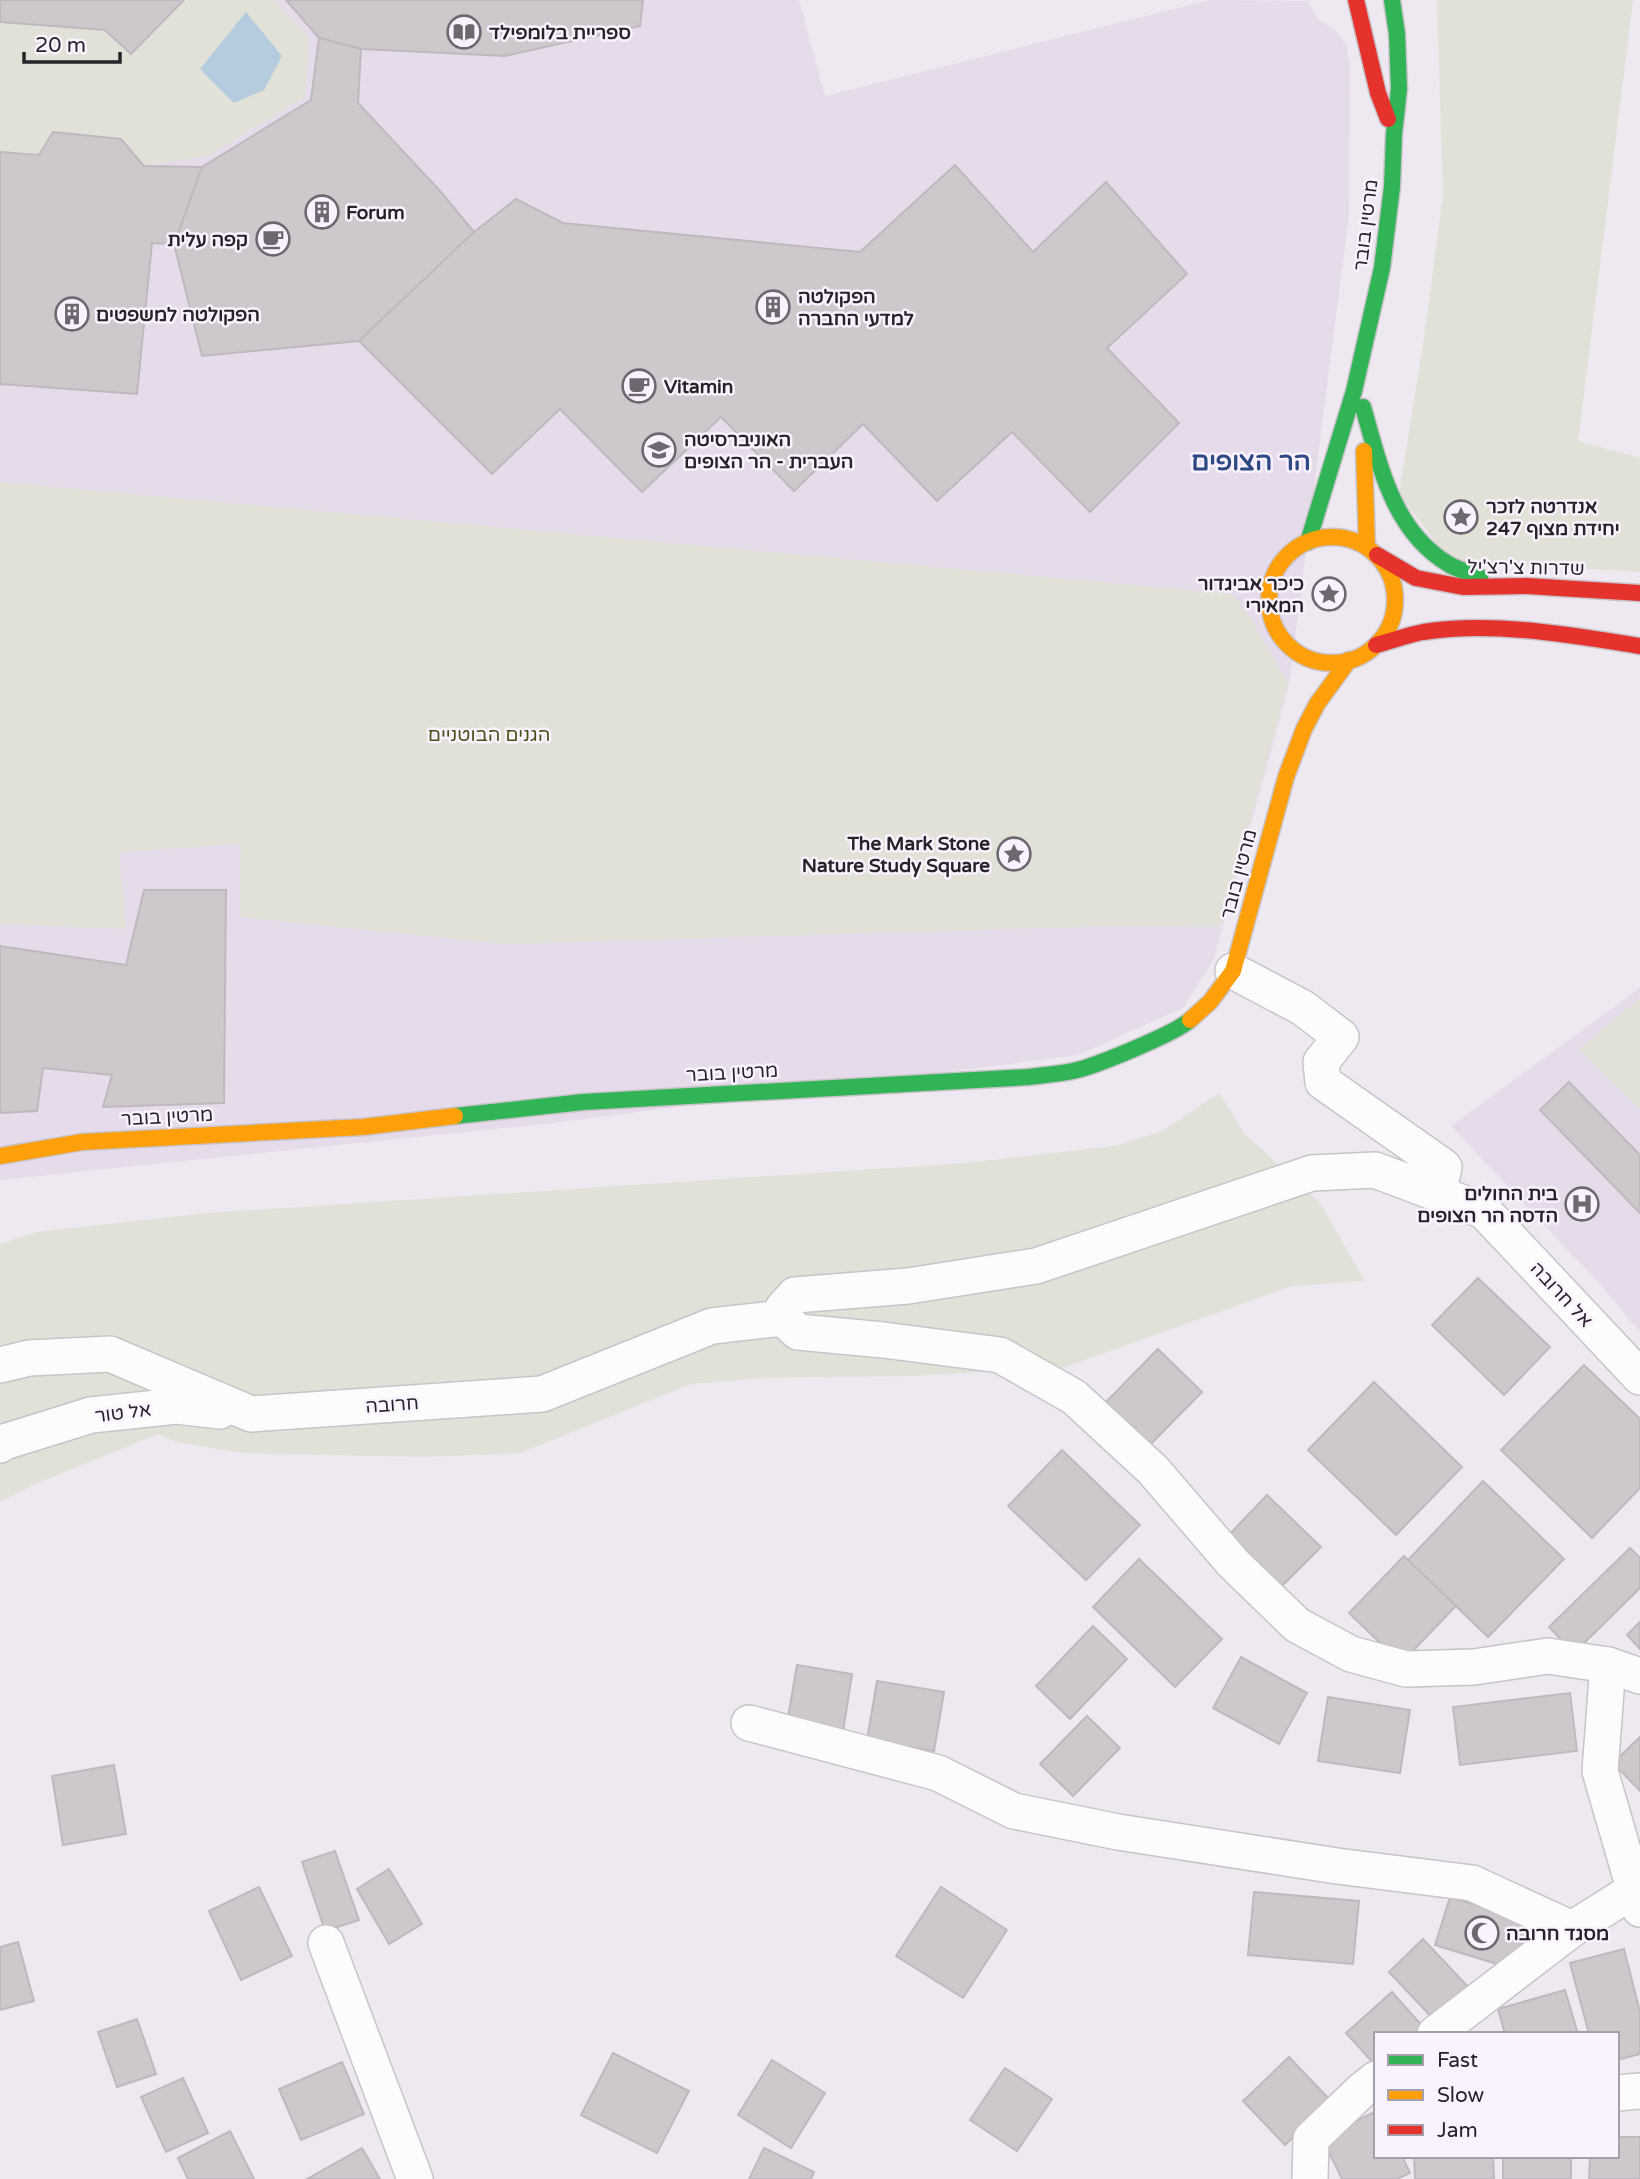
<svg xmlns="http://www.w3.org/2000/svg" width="1640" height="2179" viewBox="0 0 1640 2179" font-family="'Varela Round',Heebo,sans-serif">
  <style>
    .built { fill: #e6dbea }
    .green { fill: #e1e1d8 }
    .water { fill: #b5cbde }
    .building { fill: #cec8cd; stroke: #bfb9bf; stroke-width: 2 }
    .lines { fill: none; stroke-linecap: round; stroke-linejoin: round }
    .street-casing { stroke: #c8c4ca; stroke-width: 38 }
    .fast-casing { stroke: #c8c4ca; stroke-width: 19 }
    .slow-casing { stroke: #c8c4ca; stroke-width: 19 }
    .jam-casing { stroke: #c8c4ca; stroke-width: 19 }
    .street { stroke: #fcfcfd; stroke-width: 35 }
    .fast { stroke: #30b455; stroke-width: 16 }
    .slow { stroke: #ff9f0a; stroke-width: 16 }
    .jam { stroke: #e5322d; stroke-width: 16 }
    .labels { text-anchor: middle; stroke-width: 5; stroke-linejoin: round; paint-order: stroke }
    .poi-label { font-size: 19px; font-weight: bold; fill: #272329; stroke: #fbf2ff; text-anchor: start }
    .street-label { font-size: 19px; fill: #272329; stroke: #fbf2ff }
    .park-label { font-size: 19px; fill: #465017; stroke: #fbf2ff }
    .district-label { font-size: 26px; font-weight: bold; fill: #2d4a82; stroke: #fbf2ff }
  </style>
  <rect width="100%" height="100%" fill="#eee8f0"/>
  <!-- built -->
  <g class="built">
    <path d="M0 0H799L825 96 1210 0 1308 1 1318 19 1335 30 1347 46 1350 69 1349 214 1289 685 1214 959 1183 1008 1078 1055 553 1123 0 1180Z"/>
    <path d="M1640 988V1332L1598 1282 1451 1126Z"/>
  </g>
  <!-- green -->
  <g class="green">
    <path d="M184 0H274L309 38 305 97 208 156 144 166 121 139 53 132 39 155 0 152V22L105 30 131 53Z"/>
    <path d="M1437 0H1633L1578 441 1640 458V572L1450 561 1399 494 1424 338 1443 195Z"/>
    <path d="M0 482 1232 594 1250 617 1288 684 1221 927 1110 926 505 944 240 917 241 844 119 852 126 929 0 924Z"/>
    <path d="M1640 998V1109L1579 1049Z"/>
    <path d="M1219 1093 1244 1133 1320 1203 1365 1281 1292 1286 1065 1367 913 1376 764 1378 691 1384 520 1453 424 1457 242 1453 176 1442 158 1434 35 1484 0 1502V1244L36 1232 207 1213 965 1163 1114 1146 1161 1132Z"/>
  </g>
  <!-- water -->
  <path class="water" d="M246 12 282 56 264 90 234 103 200 69Z"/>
  <!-- building -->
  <g class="building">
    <path d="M0 0H184L131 54 105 30 0 22Z"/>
    <path d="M286 0H643L640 26 505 56 361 49 319 38Z"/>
    <path d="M319 38 361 49 358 103 441 192 474 232 359 341 202 356 174 244 202 167 311 100Z"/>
    <path d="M53 132 121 139 144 166 202 167 174 244 152 243 137 394 0 384V152L39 155Z"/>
    <path d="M955 165 1033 252 1106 182 1187 274 1107 348 1179 423 1090 512 1012 432 937 501 863 424 794 491 721 417 642 492 560 409 492 474 359 341 474 232 516 199 563 223 860 252Z"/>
    <path d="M144 890H226L224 1103 103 1107 112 1075 43 1068 37 1111 0 1113V946L126 965Z"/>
    <path d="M1569 1082 1640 1155V1213L1540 1110Z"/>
    <path d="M1478 1278 1550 1347 1504 1395 1432 1325Z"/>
    <path d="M1158 1349 1202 1392 1145 1450 1101 1407Z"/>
    <path d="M1584 1365 1640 1419V1488L1592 1538 1501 1450Z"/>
    <path d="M1374 1382 1462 1467 1396 1535 1308 1450Z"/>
    <path d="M1062 1450 1140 1525 1086 1580 1008 1506Z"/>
    <path d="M1483 1481 1564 1559 1488 1637 1408 1560Z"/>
    <path d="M1267 1495 1321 1547 1279 1589 1226 1538Z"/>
    <path d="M1630 1548 1640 1558V1588L1574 1653 1549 1627Z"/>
    <path d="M1404 1556 1456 1606 1401 1663 1349 1613Z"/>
    <path d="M1139 1559 1222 1639 1175 1687 1093 1607Z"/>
    <path d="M1640 1622V1649L1627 1635Z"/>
    <path d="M1093 1626 1127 1659 1070 1719 1036 1686Z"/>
    <path d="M1241 1657 1307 1693 1279 1744 1213 1708Z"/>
    <path d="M797 1665 852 1674 843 1732 787 1723Z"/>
    <path d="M877 1681 944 1692 934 1751 867 1740Z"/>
    <path d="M1570 1693 1577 1751 1460 1765 1453 1707Z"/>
    <path d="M1328 1697 1410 1710 1400 1773 1318 1761Z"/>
    <path d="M1087 1716 1120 1748 1073 1796 1040 1764Z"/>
    <path d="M1640 1737V1791L1613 1763Z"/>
    <path d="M114 1765 126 1834 63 1845 52 1776Z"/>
    <path d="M335 1851 359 1920 325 1931 302 1862Z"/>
    <path d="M389 1869 422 1924 389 1944 357 1889Z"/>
    <path d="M259 1887 292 1956 241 1980 209 1911Z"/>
    <path d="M941 1887 1007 1930 963 1998 896 1956Z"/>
    <path d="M1254 1892 1359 1901 1353 1964 1248 1955Z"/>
    <path d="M1450 1897 1528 1921 1513 1969 1435 1945Z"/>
    <path d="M1423 1939 1472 1991 1438 2024 1389 1972Z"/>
    <path d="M18 1942 34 2001 0 2010V1947Z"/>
    <path d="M1624 1949 1640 2012V2054L1617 2060V2034H1589L1570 1963Z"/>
    <path d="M1565 1990 1578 2034H1505L1498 2009Z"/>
    <path d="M1392 1992 1424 2028 1418 2034H1376V2066L1346 2033Z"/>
    <path d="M137 2019 156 2074 117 2087 98 2032Z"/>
    <path d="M613 2053 689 2091 657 2153 581 2115Z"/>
    <path d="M1289 2057 1331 2101 1285 2145 1243 2101Z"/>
    <path d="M772 2060 825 2093 791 2148 738 2115Z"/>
    <path d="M342 2062 364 2114 301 2140 279 2089Z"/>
    <path d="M1005 2068 1052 2099 1017 2151 970 2120Z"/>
    <path d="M183 2078 208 2133 166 2152 141 2097Z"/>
    <path d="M1376 2111V2156H1402L1410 2173 1397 2179H1342L1322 2138Z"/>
    <path d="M230 2131 254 2179H188L178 2158Z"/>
    <path d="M1617 2137H1640V2179H1589L1590 2156H1617Z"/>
    <path d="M362 2148 380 2179H307Z"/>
    <path d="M764 2148 814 2172 811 2179H749Z"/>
    <path d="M1414 2156H1493L1494 2179H1415Z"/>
    <rect x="1503" y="2156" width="68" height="23"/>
  </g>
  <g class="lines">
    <defs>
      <g id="street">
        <path d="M1233 971 1303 1008 1341 1037 1321 1062 1323 1082 1444 1167 1438 1194"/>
        <path d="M0 1365 29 1358 110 1354 251 1414 542 1394 712 1326 783 1318"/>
        <path d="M1640 1377 1484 1211 1375 1170 1312 1173 1036 1266 908 1286 795 1295 783 1308V1318L798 1332 883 1340 1000 1355 1074 1397 1153 1470 1233 1563 1297 1625 1351 1654 1406 1669 1474 1667 1548 1656 1608 1665 1640 1676"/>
        <path d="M0 1445 4 1442 91 1415 177 1406 220 1411"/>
        <path d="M1608 1665 1600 1771 1640 1909"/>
        <path d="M749 1723 938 1773 1014 1811 1118 1832 1337 1866 1472 1883 1572 1929 1634 1890"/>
        <path d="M326 1943 415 2179"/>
        <path d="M1435 2034 1572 1929"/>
        <path d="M1617 2093 1640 2091"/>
        <path d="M1310 2179 1311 2139 1362 2090 1376 2079"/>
      </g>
      <g id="fast">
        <path d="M1363 407C1380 466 1393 532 1450 565 1459 570 1470 573 1480 577"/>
        <path d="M1308 542 1354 391 1382 268 1392 187 1394 134 1399 89 1397 34 1392 0"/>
        <path d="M455 1116 583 1102 1029 1077C1044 1075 1059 1074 1073 1071 1094 1067 1176 1033 1190 1020"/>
      </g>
      <g id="slow">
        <path d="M1364 451 1367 547"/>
        <circle cx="1332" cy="600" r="63"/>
        <path d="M1190 1020 1210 1002 1233 971 1286 777 1304 729 1317 704 1349 660"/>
        <path d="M0 1156 82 1142 363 1127 455 1116"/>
      </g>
      <g id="jam">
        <path d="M1356 0 1378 93 1388 119"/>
        <path d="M1377 555 1416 578 1463 587 1527 586 1640 593"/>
        <path d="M1376 645C1392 641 1407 635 1423 632 1494 621 1570 635 1640 646"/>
      </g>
    </defs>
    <!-- street casing -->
    <use href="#street" class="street-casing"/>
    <!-- fast casing -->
    <use href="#fast" class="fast-casing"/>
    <!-- slow casing -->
    <use href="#slow" class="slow-casing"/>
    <!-- jam casing -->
    <use href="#jam" class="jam-casing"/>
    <!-- street -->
    <use href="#street" class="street"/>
    <!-- fast -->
    <use href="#fast" class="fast"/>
    <!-- slow -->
    <use href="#slow" class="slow"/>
    <!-- jam -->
    <use href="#jam" class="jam"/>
  </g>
  <!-- icons -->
  <defs>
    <symbol id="library-ring" viewBox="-11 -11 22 22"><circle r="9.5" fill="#fbf2ff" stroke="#6d686f" stroke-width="1.5"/><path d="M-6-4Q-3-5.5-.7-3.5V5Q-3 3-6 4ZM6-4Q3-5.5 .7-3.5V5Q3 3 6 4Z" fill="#6d686f"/></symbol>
    <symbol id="building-ring" viewBox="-11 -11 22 22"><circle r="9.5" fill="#fbf2ff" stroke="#6d686f" stroke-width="1.5"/><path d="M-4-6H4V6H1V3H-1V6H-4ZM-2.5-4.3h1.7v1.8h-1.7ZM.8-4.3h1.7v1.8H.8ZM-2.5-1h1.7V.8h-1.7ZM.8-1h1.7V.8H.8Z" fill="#6d686f"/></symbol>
    <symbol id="cafe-ring" viewBox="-11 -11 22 22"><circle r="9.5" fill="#fbf2ff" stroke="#6d686f" stroke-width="1.5"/><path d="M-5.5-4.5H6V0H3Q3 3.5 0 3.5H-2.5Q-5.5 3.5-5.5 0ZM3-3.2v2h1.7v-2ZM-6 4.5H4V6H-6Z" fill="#6d686f"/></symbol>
    <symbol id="university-ring" viewBox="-11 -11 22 22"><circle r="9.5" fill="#fbf2ff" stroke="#6d686f" stroke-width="1.5"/><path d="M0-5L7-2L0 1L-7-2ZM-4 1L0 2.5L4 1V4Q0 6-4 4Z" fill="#6d686f"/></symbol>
    <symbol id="sight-ring" viewBox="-11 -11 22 22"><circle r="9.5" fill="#fbf2ff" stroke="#6d686f" stroke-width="1.5"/><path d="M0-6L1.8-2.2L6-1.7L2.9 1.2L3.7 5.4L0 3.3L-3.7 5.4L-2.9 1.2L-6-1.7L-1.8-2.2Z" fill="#6d686f"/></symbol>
    <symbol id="hospital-ring" viewBox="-11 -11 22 22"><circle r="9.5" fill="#fbf2ff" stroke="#6d686f" stroke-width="1.5"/><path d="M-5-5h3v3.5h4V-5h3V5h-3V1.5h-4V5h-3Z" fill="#6d686f"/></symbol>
    <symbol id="mosque-ring" viewBox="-11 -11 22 22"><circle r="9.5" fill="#fbf2ff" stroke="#6d686f" stroke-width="1.5"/><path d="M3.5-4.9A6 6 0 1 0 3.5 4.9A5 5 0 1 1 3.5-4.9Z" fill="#6d686f"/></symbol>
  </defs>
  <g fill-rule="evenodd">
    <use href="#library-ring" x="445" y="13" width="38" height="38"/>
    <use href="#building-ring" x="303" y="193" width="38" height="38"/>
    <use href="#cafe-ring" x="254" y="220" width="38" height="38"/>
    <use href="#building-ring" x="754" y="288" width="38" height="38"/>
    <use href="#building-ring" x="53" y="295" width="38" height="38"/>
    <use href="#cafe-ring" x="620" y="367" width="38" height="38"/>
    <use href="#university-ring" x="640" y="431" width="38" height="38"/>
    <use href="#sight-ring" x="1442" y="498" width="38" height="38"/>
    <use href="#sight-ring" x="1310" y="575" width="38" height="38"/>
    <use href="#sight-ring" x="995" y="835" width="38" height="38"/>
    <use href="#hospital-ring" x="1563" y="1185" width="38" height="38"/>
    <use href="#mosque-ring" x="1463" y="1914" width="38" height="38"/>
  </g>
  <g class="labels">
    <!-- poi labels -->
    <g class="poi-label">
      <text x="489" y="39">ספריית בלומפילד</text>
      <text x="346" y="219">Forum</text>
      <text x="248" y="246" text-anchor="end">קפה עלית</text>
      <text x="798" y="303">הפקולטה<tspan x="798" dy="22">למדעי החברה</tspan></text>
      <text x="96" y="321">הפקולטה למשפטים</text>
      <text x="664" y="393">Vitamin</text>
      <text x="684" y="446">האוניברסיטה<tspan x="684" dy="22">העברית - הר הצופים</tspan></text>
      <text x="1486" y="513">אנדרטה לזכר<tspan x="1486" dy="22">יחידת מצוף 247</tspan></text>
      <text x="1304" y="590" text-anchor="end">כיכר אביגדור<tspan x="1304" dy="22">המאירי</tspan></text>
      <text x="990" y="850" text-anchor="end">The Mark Stone<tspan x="990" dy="22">Nature Study Square</tspan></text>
      <text x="1558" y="1200" text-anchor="end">בית החולים<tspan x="1558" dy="22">הדסה הר הצופים</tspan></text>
      <text x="1506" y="1940">מסגד חרובה</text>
    </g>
    <!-- street labels -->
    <g class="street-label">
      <text transform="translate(1365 225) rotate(-83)" y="7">מרטין בובר</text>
      <text transform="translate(1526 567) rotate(1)" y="7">שדרות צ'רצ'יל</text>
      <text transform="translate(1238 874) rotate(-75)" y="7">מרטין בובר</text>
      <text transform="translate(732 1072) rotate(-3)" y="7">מרטין בובר</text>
      <text transform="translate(167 1116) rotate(-3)" y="7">מרטין בובר</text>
      <text transform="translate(1562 1294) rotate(47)" y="7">אל חרובה</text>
      <text transform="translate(392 1404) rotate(-4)" y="7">חרובה</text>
      <text transform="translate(123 1412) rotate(-7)" y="7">אל טור</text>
    </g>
    <!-- park labels -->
    <g class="park-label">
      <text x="489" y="741">הגנים הבוטניים</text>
    </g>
    <!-- district labels -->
    <g class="district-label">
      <text x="1251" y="470">הר הצופים</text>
    </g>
  </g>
  <!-- legend -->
  <rect x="1374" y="2032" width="245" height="126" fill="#fbf2ff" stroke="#a69fa9" stroke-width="2"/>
  <rect x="1388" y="2055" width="35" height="10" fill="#30b455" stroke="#a69fa9" stroke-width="2"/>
  <text x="1437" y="2067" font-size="21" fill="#272329">Fast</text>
  <rect x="1388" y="2090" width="35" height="10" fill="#ff9f0a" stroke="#a69fa9" stroke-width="2"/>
  <text x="1437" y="2102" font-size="21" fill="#272329">Slow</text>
  <rect x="1388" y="2125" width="35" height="10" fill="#e5322d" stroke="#a69fa9" stroke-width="2"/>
  <text x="1437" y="2137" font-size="21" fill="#272329">Jam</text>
  <!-- scale -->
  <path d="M24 52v10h96v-10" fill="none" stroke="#272329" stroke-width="3.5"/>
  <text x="35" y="52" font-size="21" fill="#272329" stroke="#fbf2ff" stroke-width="5" paint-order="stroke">20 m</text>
</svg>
